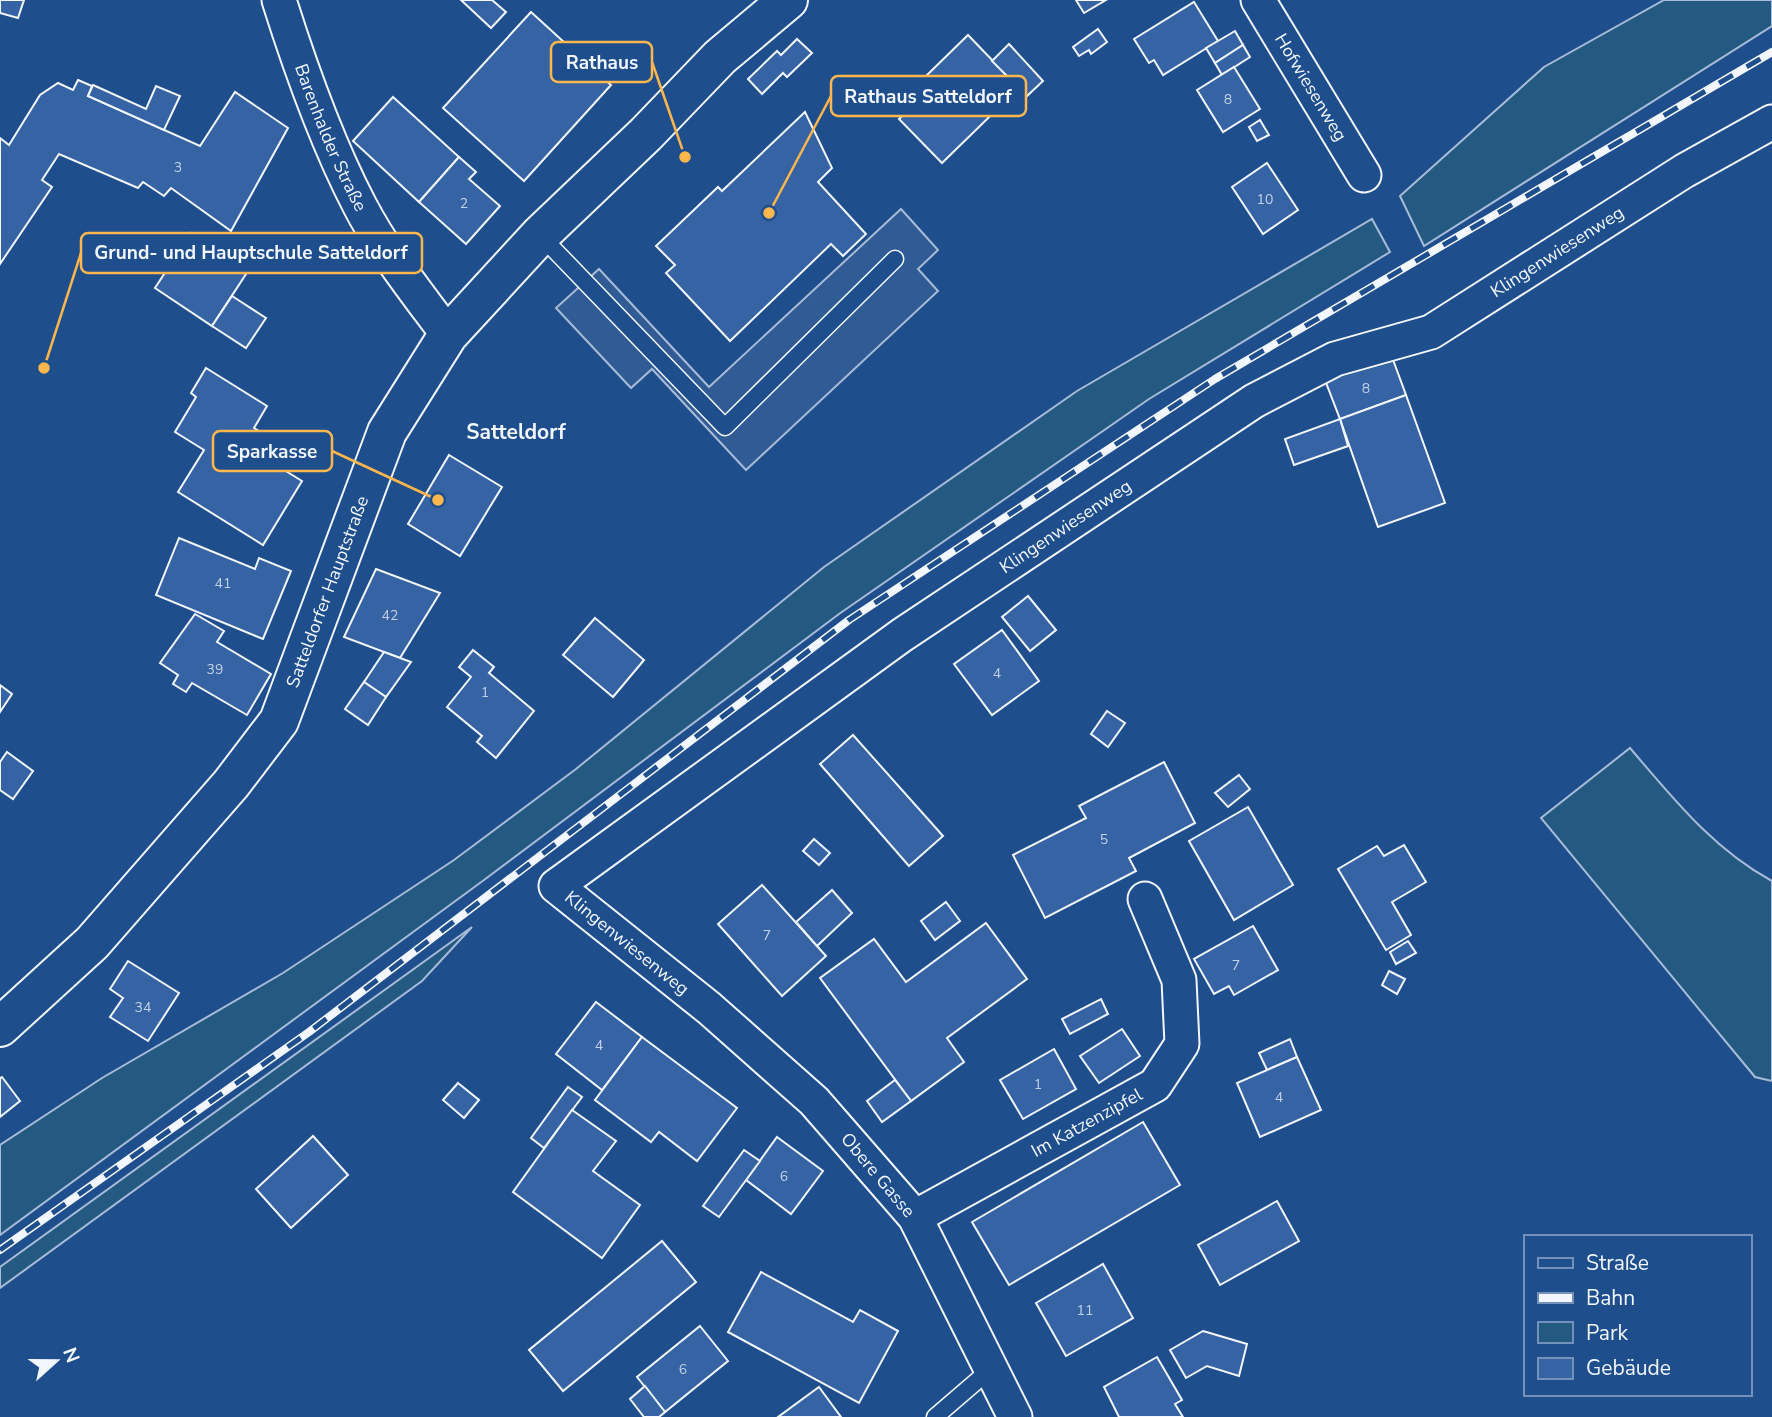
<svg xmlns="http://www.w3.org/2000/svg" width="1772" height="1417" viewBox="0 0 1772 1417" font-family="'Nunito Sans',sans-serif">
  <style>
    .green { fill: #245a82; stroke: #a8bbd7; stroke-width: 2 }
    .parking { fill: #305b95; stroke: #a8bbd7; stroke-width: 2 }
    .building { fill: #3563a3; stroke: #f2f6ff; stroke-width: 2 }
    .lines { fill: none; stroke-linecap: round; stroke-linejoin: round }
    .lane-casing { stroke: #f2f6ff; stroke-width: 19 }
    .street-casing { stroke: #f2f6ff; stroke-width: 37 }
    .secondary-casing { stroke: #f2f6ff; stroke-width: 42 }
    .lane { stroke: #1f4e8c; stroke-width: 16 }
    .street { stroke: #1f4e8c; stroke-width: 33 }
    .secondary { stroke: #1f4e8c; stroke-width: 38 }
    .rail-casing { stroke: #f2f6ff; stroke-width: 8 }
    .rail { stroke: #1f4e8c; stroke-width: 5; stroke-dasharray: 16; stroke-linecap: butt }
    .labels { text-anchor: middle; stroke-width: 5; stroke-linejoin: round; paint-order: stroke }
    .number-label { font-size: 14px; fill: #c3d1e8 }
    .street-label { font-size: 18px; fill: #f2f6ff; stroke: #1f4e8c }
    .quarter-label { font-size: 21px; font-weight: bold; fill: #f2f6ff; stroke: #1f4e8c }
    .leader { fill: none; stroke: #ffb74d; stroke-width: 2.5 }
    .callout-dot { fill: #ffb74d; stroke: #1f4e8c; stroke-width: 2.5 }
    .callout { fill: #1f4e8c; stroke: #ffb74d; stroke-width: 2.5 }
    .callout-label { font-size: 19px; text-anchor: middle; font-weight: bold; fill: #f2f6ff }
  </style>
  <rect width="100%" height="100%" fill="#1f4e8c"/>
  <!-- green -->
  <g class="green">
    <path d="M1664 0H1772V26L1424 246 1400 196 1544 67Z"/>
    <path d="M1372 219 1390 252 1149 399 839 614 484 880 0 1235V1145L102 1078 283 973 454 860 576 769 824 567 1077 391Z"/>
    <path d="M1630 748C1673 798 1713 849 1772 881V1081L1755 1077 1541 818Z"/>
    <path d="M472 927 422 981 0 1288V1267Z"/>
  </g>
  <!-- parking -->
  <path class="parking" d="M901 209 938 250 918 269 938 291 746 470 652 369 631 388 556 308 599 269 709 387Z"/>
  <!-- building -->
  <g class="building">
    <path d="M0 0H24L18 18 0 13Z"/>
    <path d="M461 0H492L506 12 491 28Z"/>
    <path d="M1076 0H1106L1084 13Z"/>
    <path d="M1194 2 1218 41 1163 75 1154 60 1149 63 1134 39Z"/>
    <path d="M531 12 611 85 524 181 443 108Z"/>
    <path d="M1098 29 1107 42 1091 54 1089 50 1079 56 1073 47Z"/>
    <path d="M1235 31 1243 45 1215 63 1206 48Z"/>
    <path d="M968 35 1019 88 942 163 899 119 933 85 925 77Z"/>
    <path d="M797 39 812 53 787 77 783 73 762 94 748 79 777 51 781 55Z"/>
    <path d="M1009 44 1043 81 1027 96 992 61Z"/>
    <path d="M1243 45 1250 57 1222 75 1215 63Z"/>
    <path d="M1234 67 1260 109 1223 132 1197 90Z"/>
    <path d="M78 80 92 86 88 96 200 146 235 92 288 128 231 231 171 188 164 196 143 182 138 188 59 154 42 180 52 187 0 264V138L9 145 40 95 58 83 73 90Z"/>
    <path d="M93 85 146 109 156 86 180 96 164 130 88 96Z"/>
    <path d="M393 97 459 157 419 202 353 141Z"/>
    <path d="M805 112 832 168 818 182 866 234 843 256 831 244 730 341 666 273 675 265 656 246 718 187 722 191Z"/>
    <path d="M1260 120 1269 135 1257 141 1249 127Z"/>
    <path d="M459 157 476 172 469 179 500 206 466 244 419 202Z"/>
    <path d="M1267 163 1298 210 1263 234 1232 187Z"/>
    <path d="M191 233 248 271 212 326 155 288Z"/>
    <path d="M232 296 266 318 246 348 212 326Z"/>
    <path d="M1392 357 1406 395 1340 419 1325 380Z"/>
    <path d="M206 368 267 406 254 428 274 440 263 457 302 481 263 545 178 492 204 450 175 432 196 397 191 393Z"/>
    <path d="M1406 395 1445 503 1378 527 1340 419Z"/>
    <path d="M1340 419 1348 446 1294 465 1285 439Z"/>
    <path d="M449 455 502 487 460 556 408 524Z"/>
    <path d="M179 538 255 569 259 558 291 571 263 639 156 595Z"/>
    <path d="M376 569 440 593 400 658 344 637Z"/>
    <path d="M1028 596 1056 630 1030 651 1002 617Z"/>
    <path d="M195 614 224 631 217 642 271 674 247 715 192 683 186 692 173 684 178 675 160 663Z"/>
    <path d="M595 618 644 660 613 697 563 655Z"/>
    <path d="M1002 630 1039 681 992 715 954 664Z"/>
    <path d="M473 650 494 667 489 673 534 711 496 758 477 742 482 736 447 707 471 677 459 667Z"/>
    <path d="M384 652 411 662 386 697 364 682Z"/>
    <path d="M364 682 386 697 368 725 345 709Z"/>
    <path d="M0 685 12 694 0 712Z"/>
    <path d="M1107 711 1125 723 1108 747 1091 734Z"/>
    <path d="M853 735 943 836 909 866 820 764Z"/>
    <path d="M7 752 33 771 13 799 0 790V762Z"/>
    <path d="M1164 762 1195 823 1129 858 1136 871 1045 918 1013 855 1086 818 1079 806Z"/>
    <path d="M1239 775 1250 789 1228 807 1215 793Z"/>
    <path d="M1248 807 1293 885 1234 920 1189 841Z"/>
    <path d="M814 839 830 853 819 865 803 851Z"/>
    <path d="M1404 845 1426 882 1392 902 1411 935 1386 950 1338 869 1377 846 1384 856Z"/>
    <path d="M762 885 826 956 782 996 718 924Z"/>
    <path d="M832 890 852 913 817 946 796 922Z"/>
    <path d="M946 902 960 921 935 940 921 921Z"/>
    <path d="M986 923 1027 979 947 1038 964 1062 911 1101 820 978 874 939 906 982Z"/>
    <path d="M1253 926 1278 970 1234 995 1229 986 1214 994 1194 959Z"/>
    <path d="M1408 941 1416 953 1396 964 1390 952Z"/>
    <path d="M128 961 179 993 148 1041 110 1017 123 998 110 989Z"/>
    <path d="M1389 971 1405 979 1397 994 1382 985Z"/>
    <path d="M1101 999 1108 1014 1070 1034 1062 1019Z"/>
    <path d="M596 1002 642 1037 602 1090 556 1054Z"/>
    <path d="M1122 1029 1140 1056 1099 1083 1080 1056Z"/>
    <path d="M642 1037 737 1108 697 1161 659 1132 651 1142 595 1100Z"/>
    <path d="M1290 1039 1297 1057 1267 1070 1259 1053Z"/>
    <path d="M1054 1049 1076 1089 1023 1119 1000 1080Z"/>
    <path d="M1297 1057 1321 1110 1260 1137 1237 1083Z"/>
    <path d="M2 1077 20 1101 0 1117V1078Z"/>
    <path d="M895 1080 911 1101 882 1122 867 1101Z"/>
    <path d="M458 1083 479 1100 464 1118 443 1100Z"/>
    <path d="M568 1087 582 1097 544 1148 531 1138Z"/>
    <path d="M572 1110 616 1141 593 1171 640 1205 602 1258 513 1192Z"/>
    <path d="M1143 1122 1180 1185 1009 1285 972 1222Z"/>
    <path d="M313 1136 348 1175 291 1228 256 1189Z"/>
    <path d="M777 1137 823 1171 791 1214 746 1180Z"/>
    <path d="M744 1150 760 1161 719 1217 703 1206Z"/>
    <path d="M1277 1201 1299 1241 1220 1285 1198 1245Z"/>
    <path d="M662 1241 696 1282 563 1391 529 1350Z"/>
    <path d="M1103 1264 1133 1318 1066 1356 1036 1303Z"/>
    <path d="M761 1272 853 1322 860 1310 898 1331 859 1403 728 1332Z"/>
    <path d="M700 1326 728 1361 665 1412 637 1377Z"/>
    <path d="M1203 1331 1247 1344 1239 1376 1207 1366 1186 1378 1170 1350Z"/>
    <path d="M1157 1357 1182 1400 1175 1404 1183 1417H1119L1104 1387Z"/>
    <path d="M645 1386 665 1412 659 1417H644L630 1399Z"/>
    <path d="M819 1387 841 1417H778Z"/>
  </g>
  <g class="lines">
    <defs>
      <g id="lane">
        <path d="M540 235 725 427 895 259"/>
        <path d="M935 1417 992 1368"/>
      </g>
      <g id="street">
        <path id="s1" d="M279 0C301 70 326 141 360 206 384 252 417 293 448 335"/>
        <path id="s2" d="M1258 0 1364 175"/>
        <path id="s3" d="M915 1217 1155 1085 1182 1044 1179 980 1145 899"/>
        <path id="s4" d="M1015 1417 915 1217 814 1101 709 1008 556 886 902 635 1254 401 1335 359 1431 332 1684 171 1772 122"/>
      </g>
      <g id="secondary">
        <path id="s5" d="M0 1027 92 943 231 784 279 721 387 432 448 335 540 235 646 134 720 57 788 0"/>
      </g>
    </defs>
    <!-- lane casing -->
    <use href="#lane" class="lane-casing"/>
    <!-- street casing -->
    <use href="#street" class="street-casing"/>
    <!-- secondary casing -->
    <use href="#secondary" class="secondary-casing"/>
    <!-- lane -->
    <use href="#lane" class="lane"/>
    <!-- street -->
    <use href="#street" class="street"/>
    <!-- secondary -->
    <use href="#secondary" class="secondary"/>
    <defs>
      <path id="rail" d="M0 1250 309 1032 849 620 1215 379 1772 52"/>
    </defs>
    <!-- rail casing -->
    <use href="#rail" class="rail-casing"/>
    <!-- rail -->
    <use href="#rail" class="rail"/>
  </g>
  <g class="labels">
    <!-- number labels -->
    <g class="number-label">
      <text x="1228" y="104">8</text>
      <text x="178" y="172">3</text>
      <text x="1265" y="204">10</text>
      <text x="464" y="208">2</text>
      <text x="1366" y="393">8</text>
      <text x="223" y="588">41</text>
      <text x="390" y="620">42</text>
      <text x="215" y="674">39</text>
      <text x="997" y="678">4</text>
      <text x="485" y="697">1</text>
      <text x="1104" y="844">5</text>
      <text x="767" y="940">7</text>
      <text x="1236" y="970">7</text>
      <text x="143" y="1012">34</text>
      <text x="599" y="1050">4</text>
      <text x="1038" y="1089">1</text>
      <text x="1279" y="1102">4</text>
      <text x="784" y="1181">6</text>
      <text x="1085" y="1315">11</text>
      <text x="683" y="1374">6</text>
    </g>
    <!-- street labels -->
    <g class="street-label">
      <text dy="6" stroke="none"><textPath href="#s2" startOffset="102">Hofwiesenweg</textPath></text>
      <text dy="6" stroke="none"><textPath href="#s1" startOffset="147">Barenhalder Straße</textPath></text>
      <text dy="6" stroke="none"><textPath href="#s4" startOffset="1904">Klingenwiesenweg</textPath></text>
      <text dy="6" stroke="none"><textPath href="#s4" startOffset="1337">Klingenwiesenweg</textPath></text>
      <text dy="6" stroke="none"><textPath href="#s5" startOffset="553">Satteldorfer Hauptstraße</textPath></text>
      <text transform="translate(627 943) rotate(39)" y="6">Klingenwiesenweg</text>
      <text dy="6" stroke="none"><textPath href="#s3" startOffset="196">Im Katzenzipfel</textPath></text>
      <text transform="translate(878 1175) rotate(50)" y="6">Obere Gasse</text>
    </g>
    <!-- quarter labels -->
    <g class="quarter-label">
      <text x="516" y="439">Satteldorf</text>
    </g>
  </g>
  <!-- callouts -->
  <path class="leader" d="M685 157L652 62M769 213L831 96M44 368L81 253M438 500L332 451"/>
  <g class="callout-dot">
    <circle cx="685" cy="157" r="7"/>
    <circle cx="769" cy="213" r="7"/>
    <circle cx="44" cy="368" r="7"/>
    <circle cx="438" cy="500" r="7"/>
  </g>
  <g class="callout">
    <rect x="551" y="42" width="101" height="40" rx="7"/>
    <rect x="831" y="76" width="195" height="40" rx="7"/>
    <rect x="81" y="233" width="341" height="40" rx="7"/>
    <rect x="213" y="431" width="119" height="40" rx="7"/>
  </g>
  <g class="callout-label">
    <text x="602" y="69">Rathaus</text>
    <text x="928" y="103">Rathaus Satteldorf</text>
    <text x="251" y="259">Grund- und Hauptschule Satteldorf</text>
    <text x="272" y="458">Sparkasse</text>
  </g>
  <!-- legend -->
  <rect x="1524" y="1235" width="228" height="161" fill="#1f4e8c" stroke="#7391ba" stroke-width="2"/>
  <rect x="1538" y="1258" width="35" height="10" fill="#1f4e8c" stroke="#7391ba" stroke-width="2"/>
  <text x="1586" y="1270" font-size="21" fill="#f2f6ff">Straße</text>
  <rect x="1538" y="1293" width="35" height="10" fill="#f2f6ff" stroke="#7391ba" stroke-width="2"/>
  <text x="1586" y="1305" font-size="21" fill="#f2f6ff">Bahn</text>
  <rect x="1538" y="1322" width="35" height="21" fill="#245a82" stroke="#7391ba" stroke-width="2"/>
  <text x="1586" y="1340" font-size="21" fill="#f2f6ff">Park</text>
  <rect x="1538" y="1358" width="35" height="21" fill="#3563a3" stroke="#7391ba" stroke-width="2"/>
  <text x="1586" y="1375" font-size="21" fill="#f2f6ff">Gebäude</text>
  <!-- north arrow -->
  <g transform="translate(56 1361) rotate(69)" stroke="#1f4e8c" stroke-width="5" paint-order="stroke">
  <path d="M0-5L12 26L0 18L-12 26Z" fill="#f2f6ff"/>
  <text y="-10" font-size="19" font-weight="bold" text-anchor="middle" fill="#f2f6ff">N</text>
  </g>
</svg>
